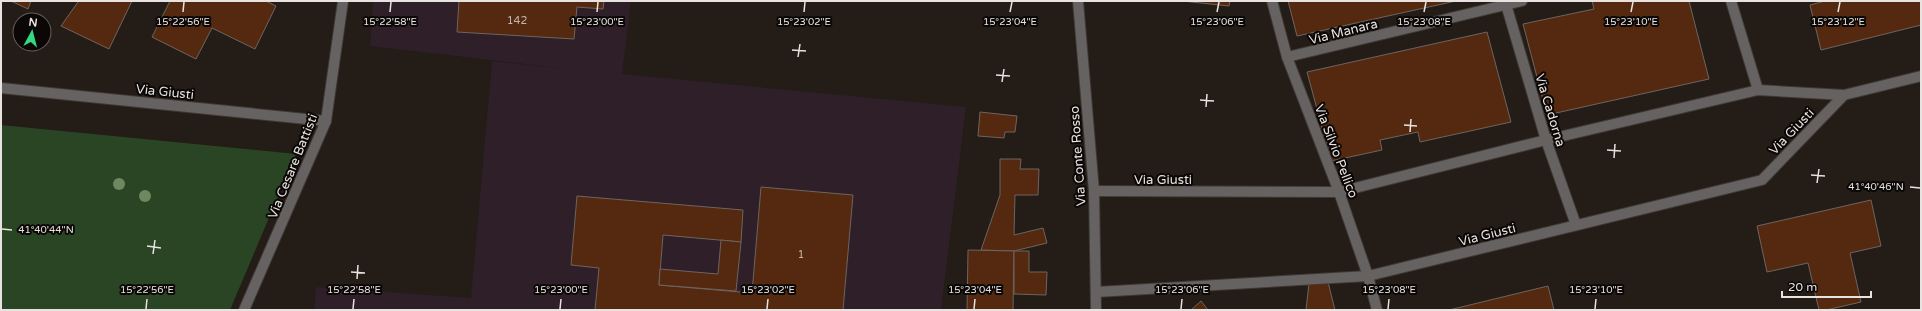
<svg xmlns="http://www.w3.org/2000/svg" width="1922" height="311" viewBox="0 0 1922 311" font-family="'Varela Round',sans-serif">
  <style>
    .education { fill: #2f1f28 }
    .green { fill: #294523 }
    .building { fill: #55290f; stroke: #6e6460 }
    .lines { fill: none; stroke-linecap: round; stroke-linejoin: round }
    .street-casing { stroke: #3f3833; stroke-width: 12 }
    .street { stroke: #676262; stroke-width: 10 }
    .tree { fill: #6e8862 }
    .ticks { fill: none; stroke: #e8e3e0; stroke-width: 1.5 }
    .labels { text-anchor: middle; stroke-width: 4; stroke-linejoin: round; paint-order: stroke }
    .number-label { font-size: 11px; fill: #c3b4ac }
    .street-label { font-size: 13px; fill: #e8e3e0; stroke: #0a0706 }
    .ticks-label { font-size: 10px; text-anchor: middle; fill: #e8e3e0; stroke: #0a0706; stroke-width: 4; stroke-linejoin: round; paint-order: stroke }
  </style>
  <rect width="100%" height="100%" fill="#231c17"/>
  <!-- education -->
  <path class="education" d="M373 1H631L622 74 966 107 941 310H314L316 287 471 298 492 61 568 69 370 46Z"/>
  <!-- green -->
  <path class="green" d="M1 125 296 154 230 310H1Z"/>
  <!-- building -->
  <g class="building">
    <path d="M11 1H31L28 9Z"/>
    <path d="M76 1H132L109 49 61 26 78 2Z"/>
    <path d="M170 1H266L276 6 255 49 212 28 196 59 152 37Z"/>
    <path d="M459 1H604L603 9 577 7 574 39 457 32Z"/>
    <path d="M1182 1H1230L1229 6Z"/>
    <path d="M1288 1H1456L1297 36Z"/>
    <path d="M1592 1H1689L1709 79 1547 115 1523 24 1594 9Z"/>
    <path d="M1825 1H1921V25L1821 50 1810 5Z"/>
    <path d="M1487 32 1511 122 1420 142 1418 132 1380 140 1382 150 1331 161 1307 72Z"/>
    <path d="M980 112 1017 116 1015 132H1005L1004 138 978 136Z"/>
    <path d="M1000 159H1021L1020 169H1039L1038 195H1015L1014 235 1043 228 1047 243 1014 251 981 250 1000 195Z"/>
    <path d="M761 187 853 195 843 310H595L599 268 571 265 577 196 743 210 741 242 663 235 659 285 752 293Z"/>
    <path d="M1871 200 1881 246 1850 253 1861 302 1826 310H1819L1808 263 1767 272 1757 226Z"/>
    <path d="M721 240 741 242 736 291 659 285 660 269 718 274Z"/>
    <path d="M968 250 1014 251 1013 310H967Z"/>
    <path d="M1014 251H1029V272H1047L1046 295 1014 294Z"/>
    <path d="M1328 282 1335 310H1306L1309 283Z"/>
    <path d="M1548 286 1554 310H1449Z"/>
    <path d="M1201 301 1208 310H1191Z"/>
  </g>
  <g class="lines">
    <defs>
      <g id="street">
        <path d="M1078 1 1094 191 1096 310"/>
        <path d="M1272 1 1287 57 1339 192 1368 276 1377 310"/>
        <path d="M1505 1 1546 140 1576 225"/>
        <path d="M1731 1 1758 90"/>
        <path d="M1287 57 1522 1"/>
        <path d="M1 88 326 121"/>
        <path d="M1094 191 1339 192 1546 140 1758 90 1844 95 1921 76"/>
        <path d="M1096 292 1368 276 1762 180 1844 95"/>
        <path d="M244 310 326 121 343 1"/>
      </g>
    </defs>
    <!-- street casing -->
    <use href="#street" class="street-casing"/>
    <!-- street -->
    <use href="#street" class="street"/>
  </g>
  <!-- trees -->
  <g class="tree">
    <circle cx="119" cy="184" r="6"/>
    <circle cx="145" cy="196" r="6"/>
  </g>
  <!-- ticks -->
  <path class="ticks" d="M183 12 184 2M390 12 391 2M597 12 598 2M804 12 805 2M1010 12 1012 2M1217 12 1219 2M1424 12 1426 2M1631 12 1633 2M1838 12 1840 2M792 50 806 51M798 57 800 44M996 75 1010 76M1002 82 1004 69M1200 100 1214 101M1206 107 1207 94M1404 125 1417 126M1410 132 1411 119M1607 150 1621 151M1614 158 1615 144M1811 175 1825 176M1817 183 1819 169M1910 187 1920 188M2 229 12 230M147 246 161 248M153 254 155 240M351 272 365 273M357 279 358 265M146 309 147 299M353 309 354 299M560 309 561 299M767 309 768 299M974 309 975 299M1181 309 1182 299M1388 309 1389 299M1595 309 1596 299"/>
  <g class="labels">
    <!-- number labels -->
    <g class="number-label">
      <text x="517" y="24">142</text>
      <text x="801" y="258">1</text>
    </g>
    <!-- street labels -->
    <g class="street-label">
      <text transform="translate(1343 31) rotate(-14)" y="5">Via Manara</text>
      <text transform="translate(165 91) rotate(6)" y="5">Via Giusti</text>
      <text transform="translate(1551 110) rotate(73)" y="5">Via Cadorna</text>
      <text transform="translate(1791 131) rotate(-46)" y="5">Via Giusti</text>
      <text transform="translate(1337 151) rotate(69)" y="5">Via Silvio Pellico</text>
      <text transform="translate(1077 156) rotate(-94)" y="5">Via Conte Rosso</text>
      <text transform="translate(292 166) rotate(-68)" y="5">Via Cesare Battisti</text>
      <text x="1163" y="184">Via Giusti</text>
      <text transform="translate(1487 234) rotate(-14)" y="5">Via Giusti</text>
    </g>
  </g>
  <g class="ticks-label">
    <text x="183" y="25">15°22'56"E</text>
    <text x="390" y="25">15°22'58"E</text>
    <text x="597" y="25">15°23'00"E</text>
    <text x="804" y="25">15°23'02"E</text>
    <text x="1010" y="25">15°23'04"E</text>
    <text x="1217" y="25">15°23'06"E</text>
    <text x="1424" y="25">15°23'08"E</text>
    <text x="1631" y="25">15°23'10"E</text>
    <text x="1838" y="25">15°23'12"E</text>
    <text x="1876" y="190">41°40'46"N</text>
    <text x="46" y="233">41°40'44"N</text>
    <text x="147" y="293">15°22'56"E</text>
    <text x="354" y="293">15°22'58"E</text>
    <text x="561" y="293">15°23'00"E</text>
    <text x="768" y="293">15°23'02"E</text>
    <text x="975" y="293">15°23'04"E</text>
    <text x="1182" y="293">15°23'06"E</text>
    <text x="1389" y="293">15°23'08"E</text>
    <text x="1596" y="293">15°23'10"E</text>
  </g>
  <!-- border -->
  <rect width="1922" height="311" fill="none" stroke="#e8e3e0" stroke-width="4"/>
  <!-- north arrow -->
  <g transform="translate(32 32) rotate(7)"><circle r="19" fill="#0a0706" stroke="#635f5d"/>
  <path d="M0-3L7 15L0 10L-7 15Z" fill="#33d881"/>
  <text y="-6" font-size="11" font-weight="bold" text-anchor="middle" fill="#e8e3e0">N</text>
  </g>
  <!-- scale -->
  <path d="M1782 291v6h89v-6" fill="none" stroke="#e8e3e0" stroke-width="2"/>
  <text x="1788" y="291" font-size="12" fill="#e8e3e0" stroke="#0a0706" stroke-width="3" paint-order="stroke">20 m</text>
</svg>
